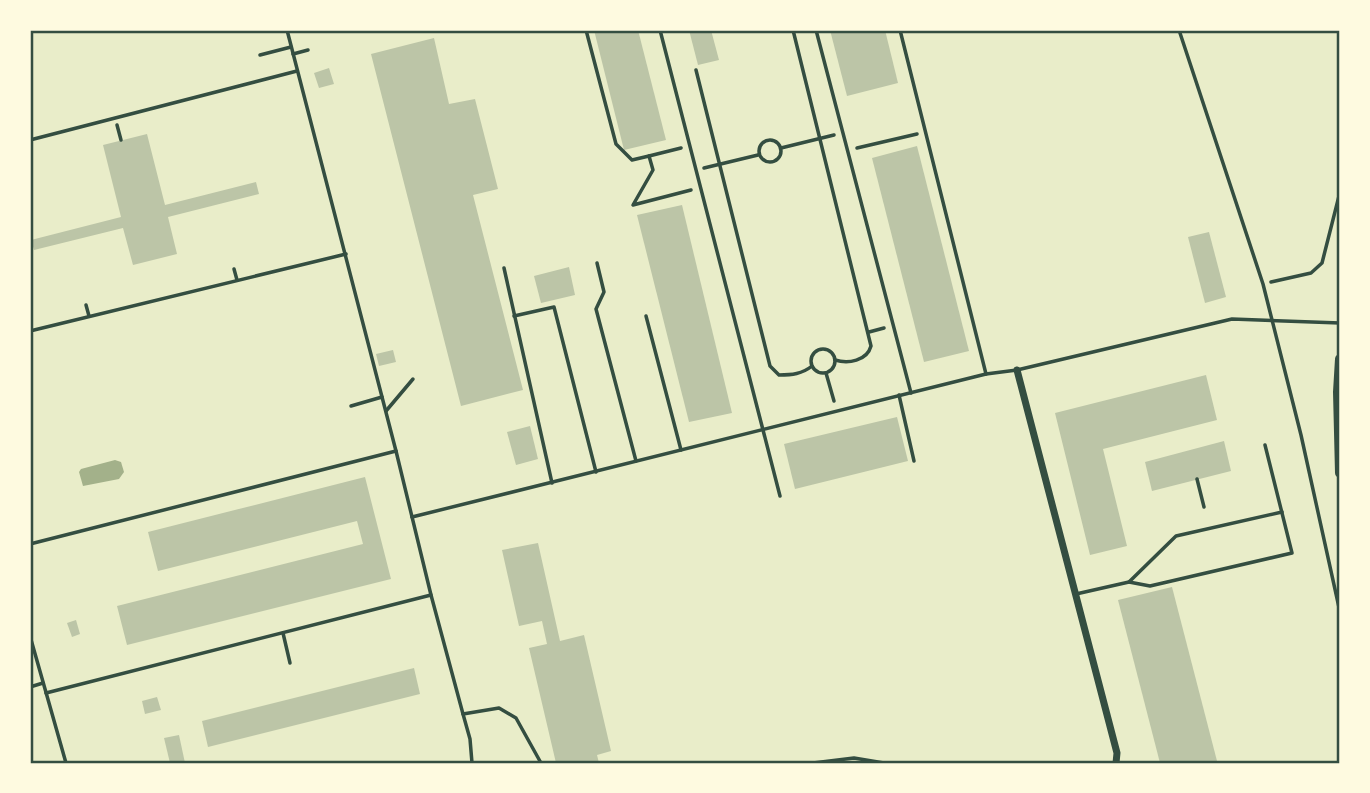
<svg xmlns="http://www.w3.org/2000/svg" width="1370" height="793" viewBox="0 0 1370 793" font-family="'Archivo Narrow',sans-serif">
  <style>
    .water { fill: #a3b18a }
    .building { fill: #bcc5a7 }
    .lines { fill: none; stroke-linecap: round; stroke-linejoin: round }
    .path { stroke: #344e41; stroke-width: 3.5 }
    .service { stroke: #344e41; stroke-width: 3.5 }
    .minor { stroke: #344e41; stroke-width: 7 }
    .secondary { stroke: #344e41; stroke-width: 10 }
    .neatline { fill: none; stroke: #344e41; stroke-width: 2.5 }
  </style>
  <rect width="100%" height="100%" fill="#e9edc9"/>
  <!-- water -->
  <path class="water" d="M115 460 121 462 124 472 119 479 83 486 79 472 81 469Z"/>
  <!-- building -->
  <g class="building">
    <path d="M594 30H638L666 140 624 150Z"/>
    <path d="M689 30H711L719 60 698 65Z"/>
    <path d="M830 30H885L898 83 847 96Z"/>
    <path d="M434 38 449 104 475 99 498 189 473 195 523 390 461 406 371 54Z"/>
    <path d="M329 68 334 84 319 88 314 73Z"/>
    <path d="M147 134 165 205 256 182 259 194 168 217 177 254 133 265 123 228 34 250 31 240 121 217 103 145Z"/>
    <path d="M917 146 969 351 924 362 872 158Z"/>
    <path d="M682 205 732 413 689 422 637 215Z"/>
    <path d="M1209 232 1226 297 1205 303 1188 237Z"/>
    <path d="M569 267 575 295 541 303 534 276Z"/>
    <path d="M393 350 396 362 379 366 376 354Z"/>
    <path d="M1206 375 1217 420 1103 449 1127 546 1090 555 1055 413Z"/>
    <path d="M897 417 908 461 795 489 784 444Z"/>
    <path d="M530 426 538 459 516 465 507 432Z"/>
    <path d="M1224 441 1231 471 1152 491 1145 462Z"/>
    <path d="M365 477 391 579 127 645 117 606 363 544 357 521 158 571 148 532Z"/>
    <path d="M538 543 560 641 584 635 611 751 597 755 599 763H556L529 648 547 644 542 621 519 626 502 550Z"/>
    <path d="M1172 587 1217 761 1210 763H1160L1118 600Z"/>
    <path d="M76 620 80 634 72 637 67 623Z"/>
    <path d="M414 668 420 694 208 747 202 721Z"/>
    <path d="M157 697 161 710 145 714 142 701Z"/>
    <path d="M179 735 185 763H170L164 738Z"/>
  </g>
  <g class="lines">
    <!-- path -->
    <g class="path">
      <path d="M586 30 616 144 632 160 649 156 653 170 633 205 691 190"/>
      <path d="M793 30 871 346C867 361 848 364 835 360"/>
      <path d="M696 70 770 366 779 375C792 375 802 374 812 366"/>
      <path d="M117 125 121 140"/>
      <circle cx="770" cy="151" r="11"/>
      <path d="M781 148 834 135"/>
      <path d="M857 148 917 134"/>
      <path d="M649 156 681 148"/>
      <path d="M704 168 758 155"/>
      <path d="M1271 282 1311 273 1322 263 1340 192"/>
      <path d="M869 332 884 328"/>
      <circle cx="823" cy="361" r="12"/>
      <path d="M826 373 834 401"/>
      <path d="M1197 479 1204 507"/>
      <path d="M813 763 854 758 884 763"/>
    </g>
    <!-- service -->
    <g class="service">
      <path d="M660 30 780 496"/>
      <path d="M816 30 911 393"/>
      <path d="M900 30 986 374"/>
      <path d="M1179 30 1263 284 1301 435 1340 612"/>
      <path d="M293 54 308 50"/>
      <path d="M260 55 291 47"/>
      <path d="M30 140 297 71"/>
      <path d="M597 263 604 292 596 309 636 461"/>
      <path d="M504 268 552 483"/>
      <path d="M234 269 237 280"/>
      <path d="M86 305 89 316"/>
      <path d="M514 316 554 307 596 472"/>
      <path d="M646 316 681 450"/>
      <path d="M30 331 346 254"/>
      <path d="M899 395 914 461"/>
      <path d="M351 406 382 397"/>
      <path d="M386 411 413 379"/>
      <path d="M396 451 431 595 463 714 499 708 516 718 541 763"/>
      <path d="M412 517 986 374 1017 370 1232 319 1340 323"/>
      <path d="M30 544 396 451 287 30"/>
      <path d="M1129 582 1150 586 1292 553 1265 445"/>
      <path d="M1076 594 1129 582 1176 536 1282 512"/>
      <path d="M283 633 290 663"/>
      <path d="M30 636 66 763"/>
      <path d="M30 687 43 683"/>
      <path d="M46 693 431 595"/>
      <path d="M463 714 470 739 472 763"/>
    </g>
    <!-- minor -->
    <path class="minor" d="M1017 370 1117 753 1116 763"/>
    <!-- secondary -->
    <path class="secondary" d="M1340 359 1338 392 1340 473"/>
  </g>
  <!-- border -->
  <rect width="1370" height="793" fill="none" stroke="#fefae0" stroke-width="63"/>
  <rect x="32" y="32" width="1306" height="730" class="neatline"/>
</svg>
